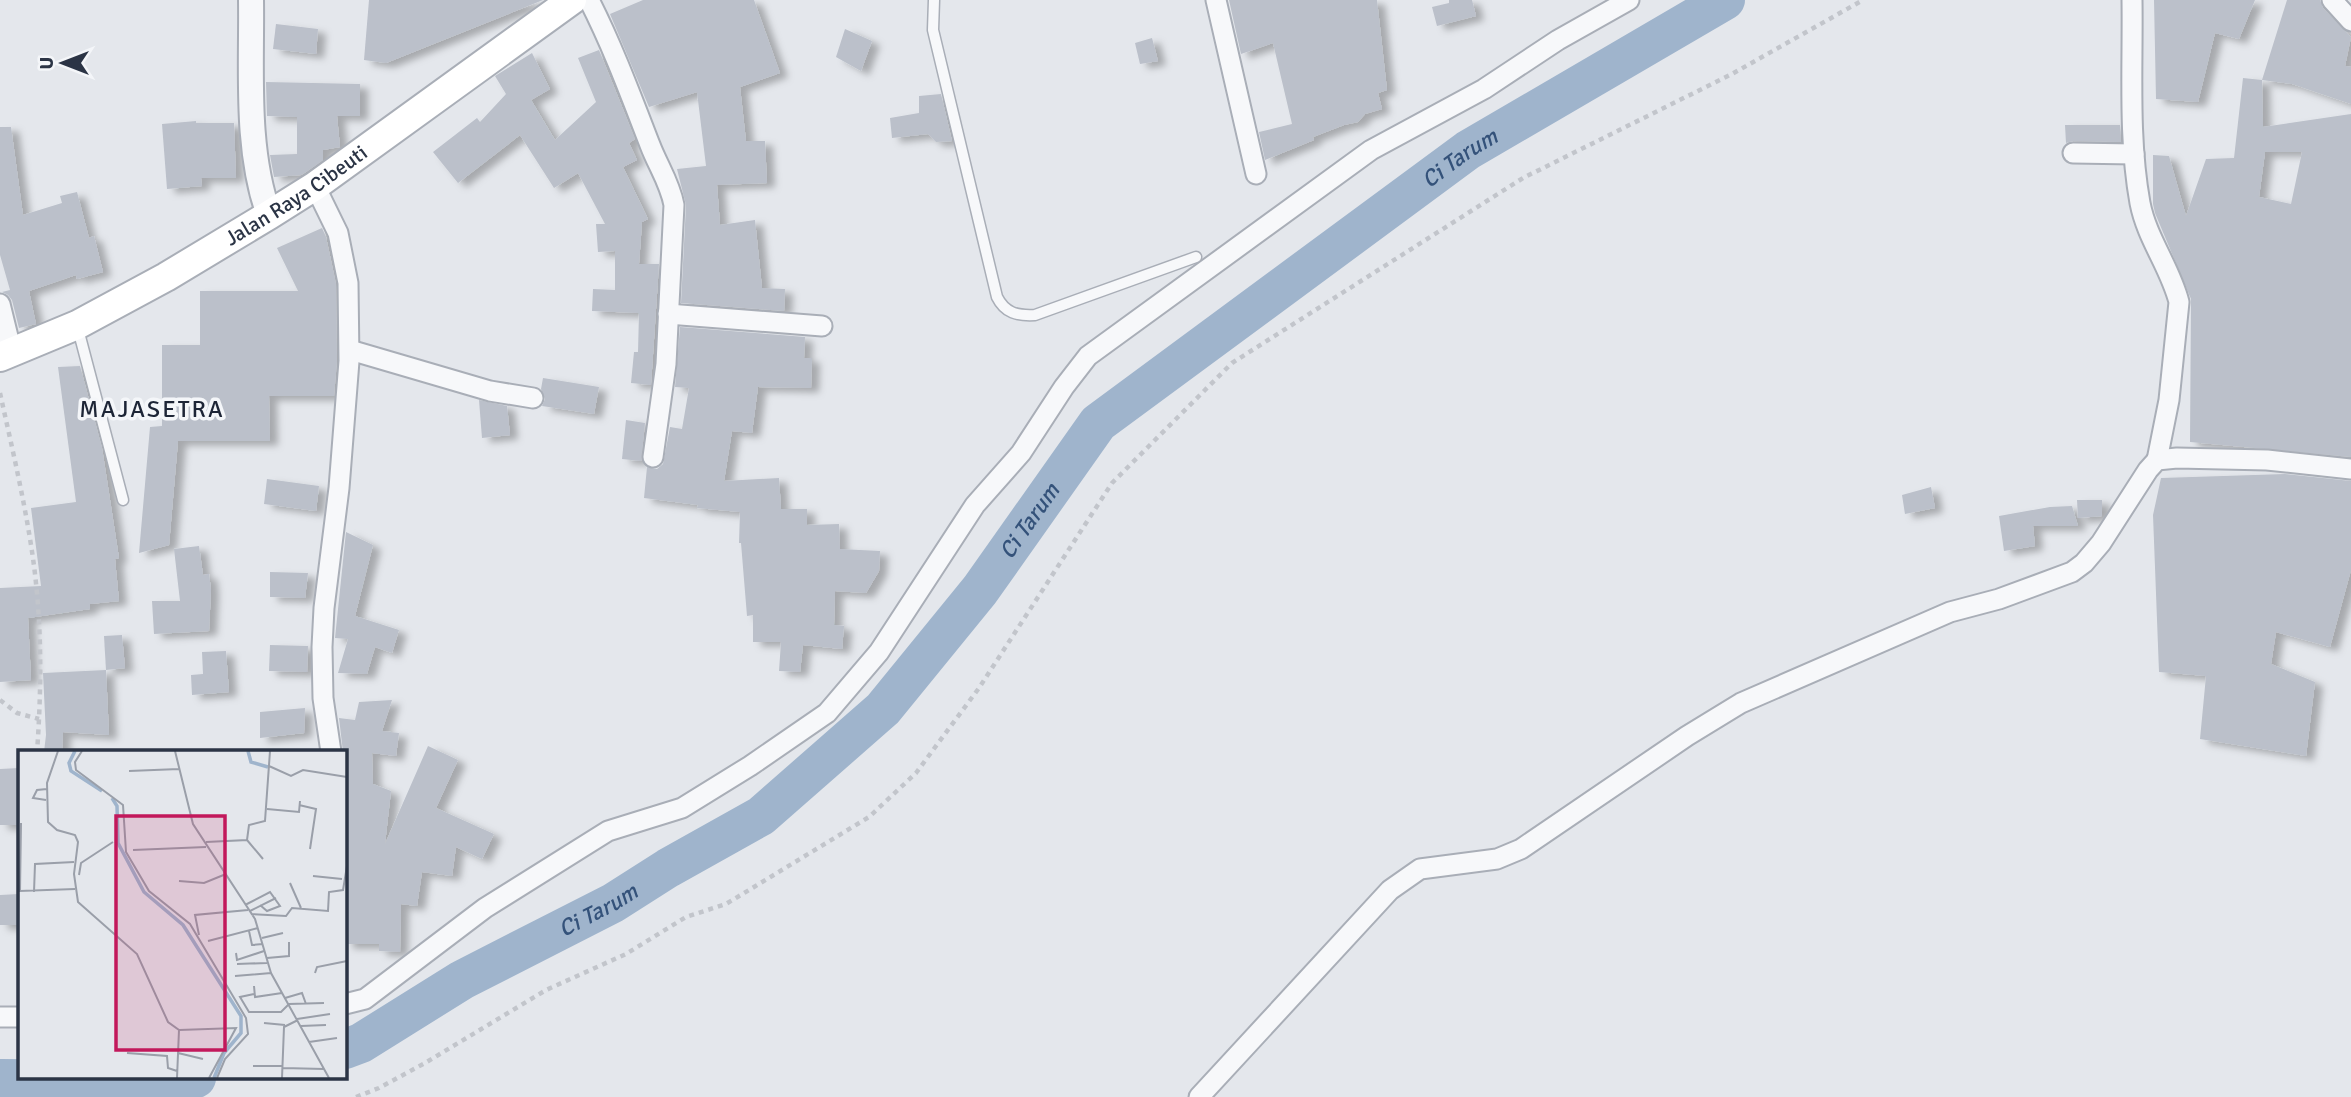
<svg xmlns="http://www.w3.org/2000/svg" width="2351" height="1097" viewBox="0 0 2351 1097" font-family="Signika,sans-serif">
  <style>
    .lines { fill: none; stroke-linecap: round; stroke-linejoin: round }
    .river { stroke: #9fb4cc; stroke-width: 40 }
    .building { fill: #bbc0ca; fill-rule: evenodd; filter: url(#shadow) }
    .service-casing { stroke: #a9aeb7; stroke-width: 13 }
    .minor-casing { stroke: #a9aeb7; stroke-width: 23 }
    .tertiary-casing { stroke: #a9aeb7; stroke-width: 28 }
    .secondary-casing { stroke: #a9aeb7; stroke-width: 32 }
    .path { stroke: #c2c5cb; stroke-width: 4.5; stroke-dasharray: 5 5; stroke-linecap: butt }
    .service { stroke: #f7f8fa; stroke-width: 10 }
    .minor { stroke: #f7f8fa; stroke-width: 19 }
    .tertiary { stroke: #f7f8fa; stroke-width: 24 }
    .secondary { stroke: #fff; stroke-width: 28 }
    .labels { text-anchor: middle; stroke-width: 7; stroke-linejoin: round; paint-order: stroke }
    .street-label { font-size: 21px; fill: #2b3445; stroke: #f4f6f9 }
    .water-label { font-size: 23px; font-style: italic; fill: #34527a; stroke: #f4f6f9 }
    .quarter-label { font-size: 24px; letter-spacing: 2px; fill: #1d2536; stroke: #f4f6f9 }
    .inset-river { fill: none; stroke: #9fb4cc; stroke-width: 3.5 }
    .inset-road { fill: none; stroke: #9a9fa9; stroke-width: 2 }
    .view { fill: #c2185b; fill-opacity: 0.15; stroke: #c2185b; stroke-width: 3.5 }
    .inset-edge { fill: none; stroke: #2b3445; stroke-width: 3.5 }
  </style>
  <defs>
    <filter id="shadow"><feDropShadow dx="8" dy="4.5" stdDeviation="3.5" flood-color="#0004"/></filter>
  </defs>
  <rect width="100%" height="100%" fill="#e4e7ec"/>
  <g class="lines">
    <!-- river -->
    <g class="river">
      <path id="s1" d="M345 1049 361 1043 462 980 613 903 668 868 761 816 883 709 980 590 1098 423 1468 150 1725 0"/>
      <path d="M0 1079 127 1080 196 1078"/>
    </g>
  </g>
  <!-- building -->
  <g class="building">
    <path d="M369 0H543L386 63 364 60Z"/>
    <path d="M643 0H754L780 73 740 87 746 141H765L767 183 717 185 720 225 755 220 762 288 785 289 784 311 681 303 686 205 677 169 706 166 697 92 649 107 610 14Z"/>
    <path d="M1229 0H1377L1387 90 1378 93 1382 109 1365 114 1358 122 1344 125 1313 137 1314 140 1265 160 1259 132 1292 124 1273 43 1241 54Z"/>
    <path d="M1449 0H1472L1476 16 1437 26 1432 7 1449 3Z"/>
    <path d="M2154 0H2255L2239 39 2215 33 2198 102 2156 99Z"/>
    <path d="M2287 0H2320L2323 8 2351 37 2345 66 2351 67V104L2292 84 2262 80Z"/>
    <path d="M276 24 318 29 316 54 273 49Z"/>
    <path d="M845 29 872 41 861 71 836 57Z"/>
    <path d="M1152 38 1158 61 1140 64 1135 43Z"/>
    <path d="M599 50 635 139 629 143 637 160 623 167 648 219 642 222 639 264H659L651 385 631 383 634 352H638L639 313 592 311 593 289 615 290V251L598 252 596 224H605L578 173 554 188 520 135 458 183 433 152 477 118 480 122 506 94 495 76 532 53 550 89 531 100 555 140 596 102 578 58Z"/>
    <path d="M2243 78 2262 80 2263 127 2351 114V457L2190 442 2191 299 2155 213 2153 204V155L2169 156 2186 216 2206 159 2234 158ZM2265 152H2302L2291 204 2259 197Z"/>
    <path d="M266 82 360 84V116H337L340 147 323 150V160L306 172 301 175 274 177 270 155 297 154V117L267 116Z"/>
    <path d="M941 94 952 141 936 142 928 134 892 138 890 118 919 113V96Z"/>
    <path d="M196 121V123H234L236 178H201L202 186 167 189 162 124Z"/>
    <path d="M2065 125H2120L2121 142 2073 141 2066 143Z"/>
    <path d="M0 127H11L23 215 62 203 60 196 77 192 89 238 94 236 103 272 77 279 76 275 29 291 36 324 19 328 12 300 8 295 2 292 10 290 0 255Z"/>
    <path d="M322 228 326 237 336 284 337 361 334 396H269L270 441H178L169 545 139 553 150 427 162 426V345H200V291H298L277 248Z"/>
    <path d="M680 327 805 337 804 358H812L811 388 758 387 752 433 732 431 724 481 779 478 781 509H807V525L839 524 840 549 880 551 879 571 866 593 835 591 834 625 844 626 842 649 803 645 800 672 779 671 781 642H753V615L747 616 741 543H739L740 512 697 508 698 505 644 498 647 467 657 469 663 464 670 427 682 429 689 388 675 387Z"/>
    <path d="M80 366 102 448 119 558 115 559 119 601 90 604V609L28 618 31 680 0 682V588L41 586 31 508 76 502 58 367Z"/>
    <path d="M543 378 599 387 594 414 542 406 545 399 541 389Z"/>
    <path d="M479 400 507 406 510 435 482 438Z"/>
    <path d="M626 420 645 423 641 461 622 459Z"/>
    <path d="M2285 474 2351 481V570L2330 647 2276 632 2271 664 2315 682 2306 756 2200 739 2206 676 2159 672 2153 515 2161 478Z"/>
    <path d="M267 479 319 486 316 511 264 504Z"/>
    <path d="M1931 487 1935 508 1905 514 1902 495Z"/>
    <path d="M2077 500H2102V516L2078 518Z"/>
    <path d="M2072 506 2078 526H2033L2035 546 2004 551 1999 516 2050 507Z"/>
    <path d="M346 532 373 545 355 616 399 630 392 653 375 647 367 674 338 673 348 639 335 638Z"/>
    <path d="M199 546 203 575 209 574 211 590 209 631 154 634 152 601H180L174 549Z"/>
    <path d="M270 572 308 573 305 598 270 597Z"/>
    <path d="M122 635 125 668 106 670 104 636Z"/>
    <path d="M270 645 308 646 307 672 269 671Z"/>
    <path d="M226 651 229 692 192 695 191 675 203 674 202 652Z"/>
    <path d="M106 670 109 735 63 732 62 752H44L46 735 43 673Z"/>
    <path d="M392 700 382 731 399 733 396 756 372 753 373 784 391 791 385 844 428 746 458 760 436 808 494 834 482 859 456 847 452 876 422 872 417 906 401 904 400 952 379 951V944H345V752H343L339 718 355 720 359 702Z"/>
    <path d="M305 708 304 733 260 738V712Z"/>
    <path d="M19 768V825H0V769Z"/>
    <path d="M19 894V925H0V895Z"/>
  </g>
  <g class="lines">
    <defs>
      <g id="service">
        <path d="M934 0 933 30 997 297C1005 313 1017 316 1035 315L1196 257"/>
        <path d="M78 329 123 500"/>
      </g>
      <g id="minor">
        <path d="M589 0C613 47 631 96 650 145 658 166 670 183 674 205L666 364 653 457"/>
        <path d="M1216 0 1256 174"/>
        <path d="M2132 0C2133 67 2128 137 2140 203 2147 239 2170 267 2179 302L2169 400 2157 460"/>
        <path d="M2332 0 2351 21"/>
        <path d="M2073 153 2134 154"/>
        <path d="M315 186 338 233 348 283 349 361 339 488 324 608 322 647 323 698 331 752"/>
        <path d="M0 304 12 353"/>
        <path d="M668 314 822 326"/>
        <path d="M350 350 490 391 533 398"/>
        <path d="M345 1004 365 999 485 908 608 831 682 808 750 766 827 713 879 652 975 505 1021 453 1064 387 1088 356 1371 150 1484 89 1558 40 1629 0"/>
        <path d="M0 1017H19"/>
        <path d="M1199 1097 1390 890 1420 869 1497 859 1521 849 1687 736 1741 703 1950 612 1999 599 2072 572 2084 563 2101 543 2148 470 2157 460 2177 458 2267 460 2351 469"/>
      </g>
      <path id="tertiary" d="M251 0C252 70 245 148 269 215"/>
      <g id="secondary">
        <path id="s2" d="M0 357 77 325 166 277 269 215 315 186 572 0"/>
      </g>
    </defs>
    <!-- service casing -->
    <use href="#service" class="service-casing"/>
    <!-- minor casing -->
    <use href="#minor" class="minor-casing"/>
    <!-- tertiary casing -->
    <use href="#tertiary" class="tertiary-casing"/>
    <!-- secondary casing -->
    <use href="#secondary" class="secondary-casing"/>
    <!-- path -->
    <g class="path">
      <path d="M0 393C11 443 23 494 31 545 42 614 42 683 37 752"/>
      <path d="M0 700 17 713 39 719"/>
      <path d="M356 1097 379 1088 425 1063 546 990 626 954 686 917 726 904 869 817 916 773 979 688 1112 483 1232 363 1523 178 1732 74 1863 0"/>
    </g>
    <!-- service -->
    <use href="#service" class="service"/>
    <!-- minor -->
    <use href="#minor" class="minor"/>
    <!-- tertiary -->
    <use href="#tertiary" class="tertiary"/>
    <!-- secondary -->
    <use href="#secondary" class="secondary"/>
  </g>
  <g class="labels">
    <!-- street labels -->
    <g class="street-label">
      <text dy="7" stroke="none"><textPath href="#s2" startOffset="338">Jalan Raya Cibeuti</textPath></text>
    </g>
    <!-- water labels -->
    <g class="water-label">
      <text dy="8" stroke="none"><textPath href="#s1" startOffset="1446">Ci Tarum</textPath></text>
      <text dy="8" stroke="none"><textPath href="#s1" startOffset="878">Ci Tarum</textPath></text>
      <text dy="8" stroke="none"><textPath href="#s1" startOffset="289">Ci Tarum</textPath></text>
    </g>
    <!-- quarter labels -->
    <g class="quarter-label">
      <text x="152" y="417">MAJASETRA</text>
    </g>
  </g>
  <!-- overview -->
  <g transform="translate(18 750)">
    <rect width="329" height="329" fill="#e4e7ec"/>
    <path class="inset-river" d="M57 1 51 13 53 21 84 41M230 1 233 12 250 17M94 48 99 56 100 93 126 142 165 175 223 266V283L206 303 196 328"/>
    <path class="inset-road" d="M40 1 29 33 30 72 39 80 57 85 60 92 56 124 60 152 119 204 150 272 161 280 159 328M64 1 57 12 58 20 105 55 108 102 131 141 172 174 228 268 230 284 207 309 199 328M157 1 175 74 237 169 253 223 311 328M251 16 273 26 285 20 329 27M111 21 161 19M28 50 15 48 19 40 29 39M281 55 298 59 292 99M249 59 281 62 282 51M3 73 2 141 57 139M229 90 245 109M188 92 229 90 231 75 247 71 252 1M115 100 188 97M61 125 63 113 95 92M295 126 324 129M161 131 186 133 208 124M272 133 283 158M16 142 17 114 56 112M227 155 252 142 262 156 249 161 242 155M232 161 258 148M233 164 268 166 274 158 310 161 311 142 325 140 329 116M231 181 234 195 245 194M181 185 177 165 230 160M244 188 265 183M190 191 240 178M218 203 219 210 246 201M249 208 271 206V192M219 214 249 213M297 223 299 217 329 211M217 226 253 223M236 236 237 247 264 243M236 244 222 247 231 262H263L271 254 306 253M267 248 284 243 288 254M279 269 312 264M246 273 267 275M283 276 308 275M161 280 218 278 191 328M291 292 319 288M109 303 149 306 150 318 159 321M160 303 185 309M235 316H264M265 318 306 319M264 328 266 277 280 270"/>
    <path class="view" d="M98 66H207V300H98Z"/>
    <rect width="329" height="329" class="inset-edge"/>
  </g>
  <!-- north arrow -->
  <g transform="translate(63 63) rotate(270)" stroke="#f4f6f9" stroke-width="5" paint-order="stroke">
  <path d="M0-5L12 26L0 18L-12 26Z" fill="#2b3445"/>
  <text y="-10" font-size="19" font-weight="bold" text-anchor="middle" fill="#2b3445">U</text>
  </g>
</svg>
